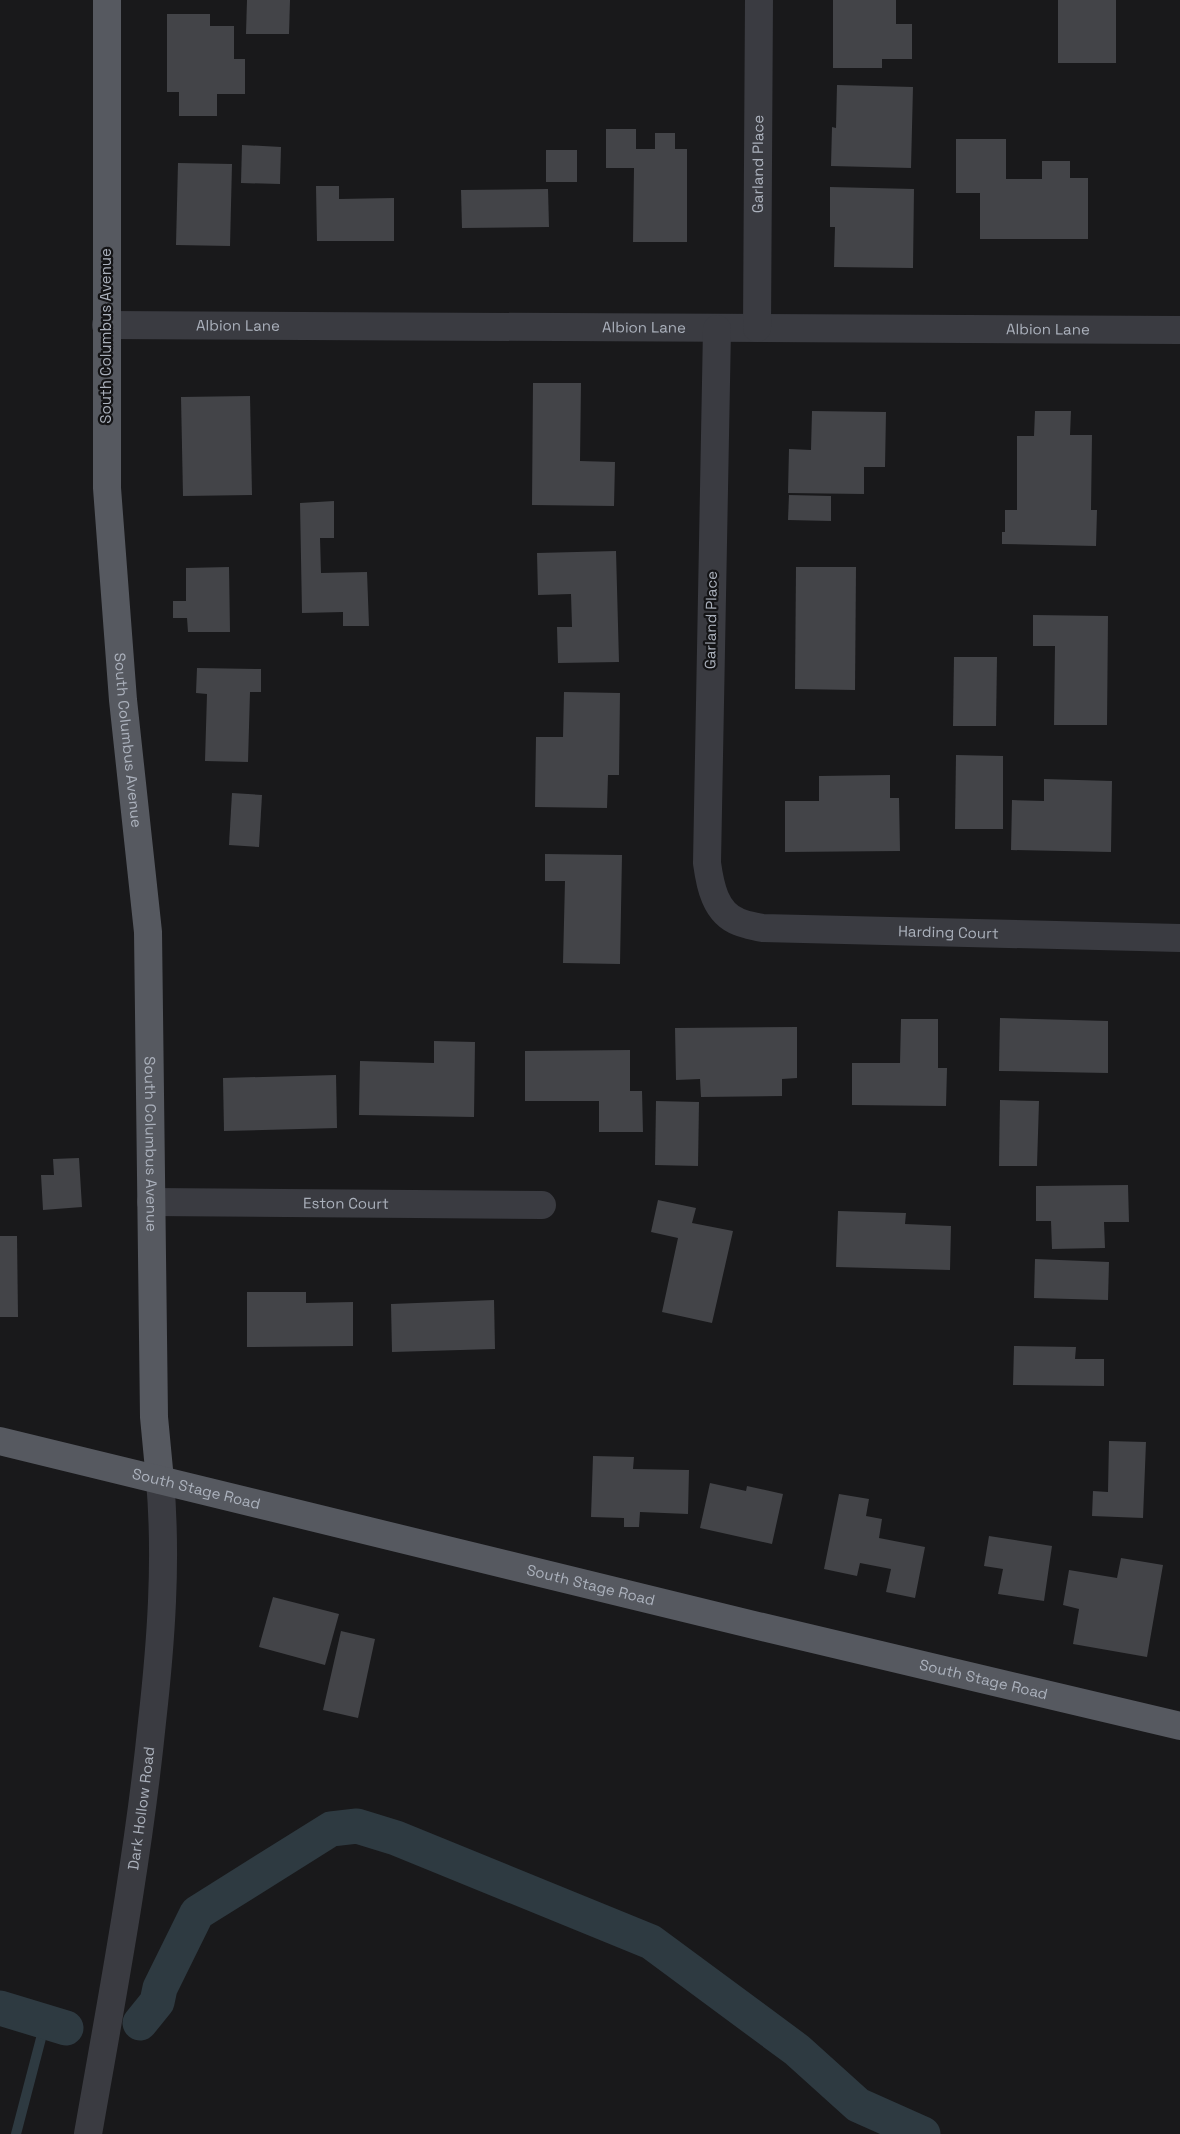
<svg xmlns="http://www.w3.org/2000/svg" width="1180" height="2134" viewBox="0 0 1180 2134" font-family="'Space Grotesk',sans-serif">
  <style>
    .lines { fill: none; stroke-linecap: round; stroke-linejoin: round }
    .stream { stroke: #2e3a41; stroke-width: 10 }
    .canal { stroke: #2e3a41; stroke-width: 35 }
    .building { fill: #434448 }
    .minor { stroke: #3a3b41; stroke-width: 28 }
    .major { stroke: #565960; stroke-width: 28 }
    .labels { text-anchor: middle; stroke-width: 4.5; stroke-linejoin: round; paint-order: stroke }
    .street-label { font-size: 15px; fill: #abb1bc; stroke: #141416 }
  </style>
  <rect width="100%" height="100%" fill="#19191b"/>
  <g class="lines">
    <!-- stream -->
    <path class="stream" d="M16 2134 45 2023"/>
    <!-- canal -->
    <g class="canal">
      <path d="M0 2008 66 2028"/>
      <path d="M140 2023 157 2002 160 1988 197 1913 331 1829 357 1826 396 1838 651 1942 797 2050 858 2105 923 2134"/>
    </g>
  </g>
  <!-- building -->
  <g class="building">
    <path d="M247 0H290L289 34H246Z"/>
    <path d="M833 0H896V24H912V59H882V68H833Z"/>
    <rect x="1058" y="0" width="58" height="63"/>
    <path d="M167 14H210V26H234V59H245V94H217V116H179V92H167Z"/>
    <path d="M837 85 913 87 911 168 831 166 832 127 836 128Z"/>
    <path d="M606 129H636V149H655V133H675V149H687V242H633L634 168H606Z"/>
    <path d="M956 139H1006V179H1042V161H1070V178H1088V239H980V193H956Z"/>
    <path d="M242 145 281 147 280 184 241 183Z"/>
    <rect x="546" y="150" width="31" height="32"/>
    <path d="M178 163 232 164 230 246 176 245Z"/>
    <path d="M316 186H339V199L394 198V241H317Z"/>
    <path d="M830 187 914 189 913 268 834 267 835 227H830Z"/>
    <path d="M548 189 549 227 462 228 461 190Z"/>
    <path d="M533 383H581L580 461 615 462 614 506 532 505Z"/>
    <path d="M250 396 252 495 183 496 181 397Z"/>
    <path d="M812 411 886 412 885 467H864V494L788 493 789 449 811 450Z"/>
    <path d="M1035 411H1071L1070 435H1092L1091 510H1097L1096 546 1002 544V532H1005V510H1017V436H1034Z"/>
    <path d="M789 495 831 496V521L788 520Z"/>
    <path d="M334 501V538H320L321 573 367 572 369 626H343V612L302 613 300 503Z"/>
    <path d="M616 551 619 662 558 663 557 627H572L571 594 538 595 537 553Z"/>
    <path d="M229 567 230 632H188L187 618H173V601H186V568Z"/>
    <path d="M796 567H856L855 690 795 689Z"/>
    <path d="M1033 615 1108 616 1107 725H1054L1055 646H1033Z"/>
    <path d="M954 657H997L996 726H953Z"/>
    <path d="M197 668 261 669V692H250L248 762 205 761 207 694 196 693Z"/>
    <path d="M564 692 620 693 619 775H608L607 808 535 807 536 737H563Z"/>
    <path d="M956 755 1003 756V829H955Z"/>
    <path d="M890 775V798H899L900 851 785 852V801H819V776Z"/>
    <path d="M1044 779 1112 781 1111 852 1011 850 1012 800 1044 801Z"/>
    <path d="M232 793 262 795 259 847 229 845Z"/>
    <path d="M545 854 622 855 620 964 563 963 565 881H545Z"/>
    <path d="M1000 1018 1108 1021V1073L999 1071Z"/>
    <path d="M901 1019H938V1068H947L946 1106 852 1105V1063H900Z"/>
    <path d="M797 1027V1078L782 1079V1096L701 1097 700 1079 676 1080 675 1028Z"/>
    <path d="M434 1041 475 1042 474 1117 359 1115 360 1061 434 1063Z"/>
    <path d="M630 1050V1091H642L643 1132H599V1101H525V1051Z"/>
    <path d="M336 1075 337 1128 224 1131 223 1078Z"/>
    <path d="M1000 1100 1039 1101 1037 1166H999Z"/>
    <path d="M656 1101 699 1102 698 1166 655 1165Z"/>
    <path d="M79 1158 82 1207 43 1210 41 1175H54L53 1159Z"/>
    <path d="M1128 1185 1129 1222H1104L1105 1248 1052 1249 1051 1221H1036V1186Z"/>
    <path d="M658 1200 696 1208 692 1223 733 1231 712 1323 662 1312 678 1238 651 1232Z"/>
    <path d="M838 1211 906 1213 905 1224 951 1226 950 1270 836 1267Z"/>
    <path d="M0 1236H17L18 1317H0Z"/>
    <path d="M1035 1259 1109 1262 1108 1300 1034 1298Z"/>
    <path d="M247 1292H306V1303L353 1302V1346L247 1347Z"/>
    <path d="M494 1300 495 1349 392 1352 391 1304Z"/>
    <path d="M1014 1346 1076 1347 1075 1359H1104V1386L1013 1385Z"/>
    <path d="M1109 1441 1146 1442 1143 1518 1092 1516 1093 1491 1108 1492Z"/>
    <path d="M593 1456 634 1457 633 1469 689 1470 688 1514 640 1512 639 1527H624V1518L591 1517Z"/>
    <path d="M710 1483 746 1491 747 1486 783 1494 772 1544 700 1528Z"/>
    <path d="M839 1494 869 1499 866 1516 882 1519 879 1538 925 1547 915 1598 886 1592 891 1569 860 1563 857 1576 824 1569Z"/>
    <path d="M989 1536 1052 1546 1044 1601 998 1594 1003 1569 984 1566Z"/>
    <path d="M1121 1558 1163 1565 1147 1657 1073 1644 1079 1609 1063 1605 1069 1570 1117 1578Z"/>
    <path d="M273 1597 339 1614 325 1665 259 1647Z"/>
    <path d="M341 1631 375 1639 358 1718 323 1710Z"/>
  </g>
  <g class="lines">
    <!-- minor -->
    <g class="minor">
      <path id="s1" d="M106 325 1180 330"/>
      <path id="s2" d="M757 328 759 0"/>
      <path id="s3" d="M717 329 707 863C710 885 715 913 739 922 746 925 754 926 762 928L1180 938"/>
      <path id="s4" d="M151 1202 542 1205"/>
      <path id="s5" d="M88 2134C112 1997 138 1861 152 1722 161 1642 167 1561 160 1480"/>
    </g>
    <!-- major -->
    <g class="major">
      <path id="s6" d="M107 0V488L123 700 148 932 154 1417 160 1480"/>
      <path id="s7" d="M0 1441 758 1626 1180 1726"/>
    </g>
  </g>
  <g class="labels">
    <!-- street labels -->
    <g class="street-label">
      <text dy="5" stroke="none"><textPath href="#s2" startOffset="164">Garland Place</textPath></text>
      <text dy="5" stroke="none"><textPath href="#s1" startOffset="132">Albion Lane</textPath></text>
      <text dy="5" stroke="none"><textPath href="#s1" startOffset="538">Albion Lane</textPath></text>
      <text dy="5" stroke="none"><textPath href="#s1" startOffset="942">Albion Lane</textPath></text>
      <text transform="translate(106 336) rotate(-90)" y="5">South Columbus Avenue</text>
      <text transform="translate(711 620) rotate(-89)" y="5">Garland Place</text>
      <text dy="5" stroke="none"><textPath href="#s6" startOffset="741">South Columbus Avenue</textPath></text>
      <text dy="5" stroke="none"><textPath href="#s3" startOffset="815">Harding Court</textPath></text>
      <text dy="5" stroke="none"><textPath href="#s6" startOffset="1146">South Columbus Avenue</textPath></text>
      <text dy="5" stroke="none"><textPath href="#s4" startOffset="195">Eston Court</textPath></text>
      <text dy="5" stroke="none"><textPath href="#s7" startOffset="202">South Stage Road</textPath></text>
      <text dy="5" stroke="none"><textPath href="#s7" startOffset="608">South Stage Road</textPath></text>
      <text dy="5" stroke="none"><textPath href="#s7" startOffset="1012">South Stage Road</textPath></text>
      <text dy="5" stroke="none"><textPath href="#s5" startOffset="330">Dark Hollow Road</textPath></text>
    </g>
  </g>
</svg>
